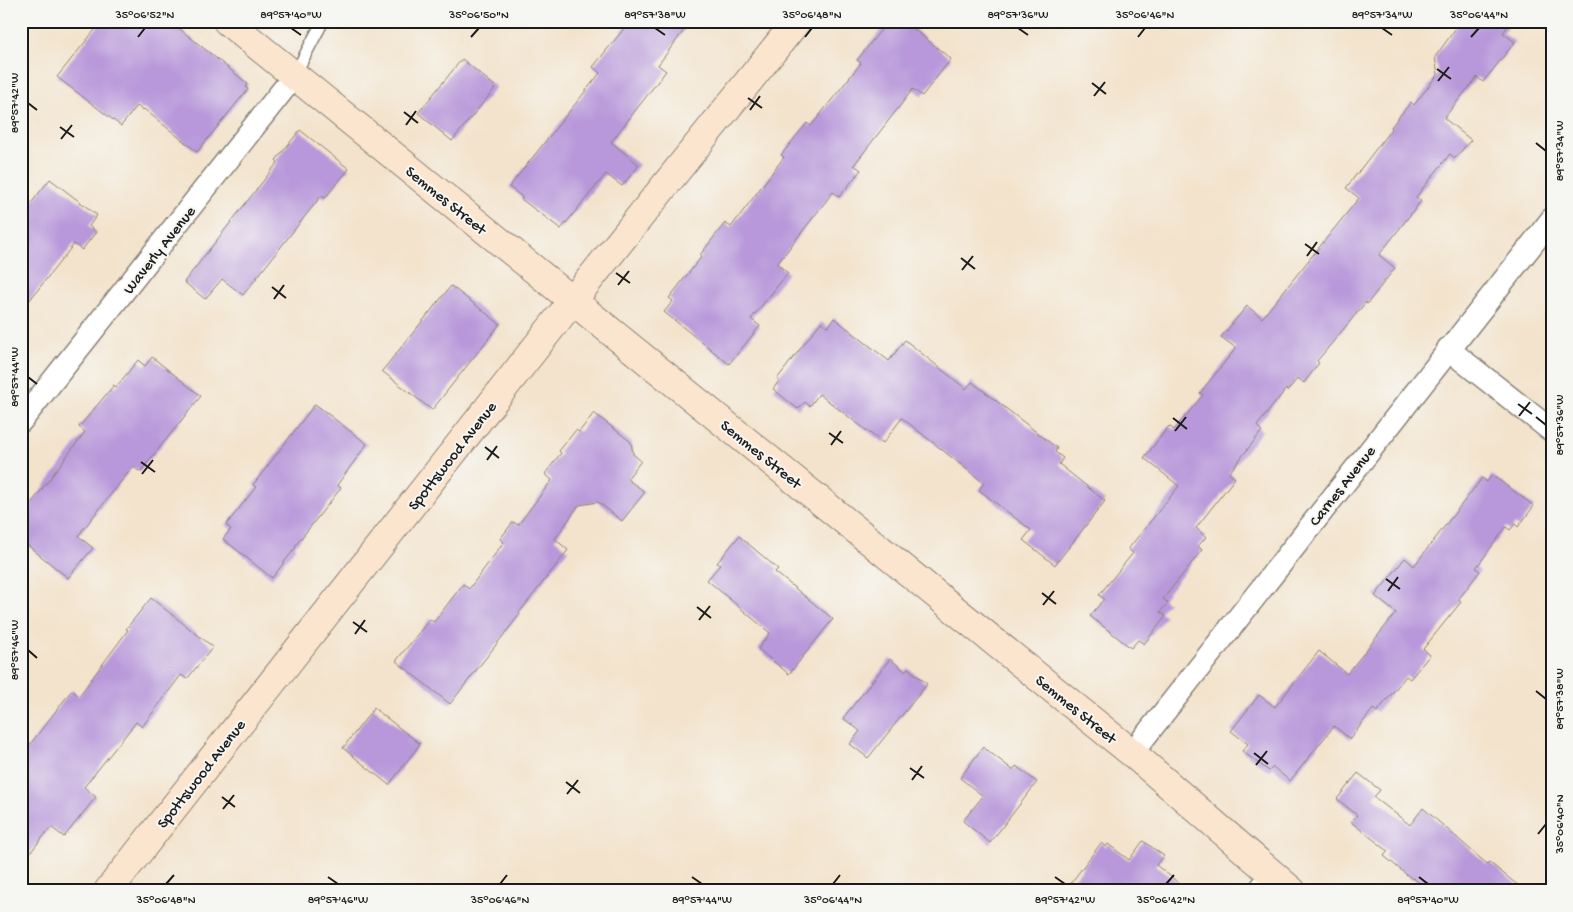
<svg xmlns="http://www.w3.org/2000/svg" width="1573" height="912" viewBox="0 0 1573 912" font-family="'Gochi Hand',sans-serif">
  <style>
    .building { fill: #b898da }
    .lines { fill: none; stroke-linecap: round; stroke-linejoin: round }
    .lane-casing { stroke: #888074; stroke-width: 14 }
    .street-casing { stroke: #888074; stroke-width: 25 }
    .secondary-casing { stroke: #888074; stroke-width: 30 }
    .lane { stroke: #fff; stroke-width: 11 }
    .street { stroke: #fff; stroke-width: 22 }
    .secondary { stroke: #fce5cf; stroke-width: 28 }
    .ticks { fill: none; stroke: #1c1c1c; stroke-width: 2 }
    .labels { text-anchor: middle; stroke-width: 4; stroke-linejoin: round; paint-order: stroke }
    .street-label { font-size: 16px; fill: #1c1c1c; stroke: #f6f6f2 }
    .neatline { fill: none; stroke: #1c1c1c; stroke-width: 2 }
    .ticks-label { font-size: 12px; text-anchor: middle; fill: #1c1c1c }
  </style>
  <rect width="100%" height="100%" fill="#f6f6f2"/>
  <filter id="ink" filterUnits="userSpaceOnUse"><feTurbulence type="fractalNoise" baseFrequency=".02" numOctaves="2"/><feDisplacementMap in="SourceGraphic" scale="10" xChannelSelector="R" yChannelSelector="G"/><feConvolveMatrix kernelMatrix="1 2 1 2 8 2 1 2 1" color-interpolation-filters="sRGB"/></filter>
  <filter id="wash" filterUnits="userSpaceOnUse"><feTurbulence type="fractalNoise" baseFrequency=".0096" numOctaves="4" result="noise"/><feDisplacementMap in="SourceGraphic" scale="20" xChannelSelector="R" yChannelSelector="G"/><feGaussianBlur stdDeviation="1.12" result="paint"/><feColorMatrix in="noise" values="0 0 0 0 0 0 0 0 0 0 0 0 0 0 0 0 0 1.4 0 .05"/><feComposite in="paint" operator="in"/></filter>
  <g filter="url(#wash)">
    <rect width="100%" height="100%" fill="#f3e3cc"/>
    <g id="blocks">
      <!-- building -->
      <g class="building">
        <path d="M102 21H170L248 84 246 87 248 89 197 152 144 109 143 110 137 106 121 126 57 77Z"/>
        <path d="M630 21H691L658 65 666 71 611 142 639 165 622 186 606 174 561 229 521 199 522 197 509 187 600 73 593 67Z"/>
        <path d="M888 21H904L951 59 922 96 913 89 854 165 861 170 839 197 833 192 777 264 788 273 751 319 760 326 729 364 664 312 673 301 669 298 702 256 700 255 725 223 731 227 784 157 781 155 807 123 811 126 861 63 857 60Z"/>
        <path d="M1461 21H1511L1503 33 1515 42 1483 82 1477 77 1444 118 1471 140 1455 158 1450 154 1416 197 1421 201 1379 255 1395 268 1367 304 1366 302 1317 361 1319 363 1304 383 1298 378 1287 391 1286 389 1257 426 1262 431 1229 473 1235 478 1196 528 1206 537 1198 546 1202 550 1163 599 1168 603 1160 612 1166 616 1144 644 1138 640 1131 648 1090 616 1104 599 1099 595 1133 553 1128 549 1179 486 1144 458 1169 426 1174 430 1203 395 1200 393 1236 348 1221 337 1247 306 1262 318 1359 198 1346 188 1392 128 1391 127 1411 102 1414 105 1438 74 1435 57Z"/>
        <path d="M462 59 496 87 452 141 418 113Z"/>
        <path d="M300 130 349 169 325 198 321 196 243 295 222 279 205 299 184 282 278 162 276 160Z"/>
        <path d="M50 179 97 215 89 226 96 232 82 250 74 244 21 311V216Z"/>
        <path d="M451 286 500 324 432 410 382 371Z"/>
        <path d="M834 318 889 361 905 340 966 389 972 382 1057 448 1055 452 1063 458 1059 464 1105 501 1055 565 1023 540 1031 530 979 490 984 483 902 418 883 443 819 394 810 406 805 402 798 409 773 389 779 381 777 379 821 322 828 327Z"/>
        <path d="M152 357 201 396 140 472 134 467 131 469 78 536 93 548 68 578 21 540V517L85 432 79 427 114 385 116 387 138 360 145 366Z"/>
        <path d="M315 404 367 444 337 485 341 488 295 546 296 547 272 578 223 539 231 529 226 525 256 487 253 485Z"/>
        <path d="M594 413 631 442 633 454 641 461 627 479 645 492 622 521 598 502 579 505 555 539 568 550 519 613 520 614 450 704 396 661 430 619 434 622 463 584 469 589 504 542 500 539 513 522 518 525 552 480 545 474 561 453 559 451 576 430 579 432Z"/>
        <path d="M1492 475 1534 506 1518 527 1515 524 1510 530 1506 527 1476 568 1480 571 1458 600 1461 602 1423 649 1430 655 1410 679 1406 676 1377 712 1373 709 1350 739 1334 726 1290 781 1273 767 1269 771 1242 751 1248 744 1231 731 1259 695 1275 707 1319 651 1347 674 1396 613 1375 596 1405 558 1414 566 1482 478 1487 482Z"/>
        <path d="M739 536 778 569 775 572 833 619 789 674 758 649 770 633 707 580 720 565 717 563Z"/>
        <path d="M151 598 213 647 187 679 181 675 142 727 136 722 84 787 96 797 64 837 51 827 21 864V756L72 690 79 696 128 630 126 629Z"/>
        <path d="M890 659 905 671 908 668 927 684 868 758 850 744 860 731 843 718Z"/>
        <path d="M374 708 420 744 389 785 343 748Z"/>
        <path d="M983 747 1013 770 1016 766 1037 782 990 843 963 821 983 796 960 778Z"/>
        <path d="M1358 773 1380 790 1374 797 1410 825 1423 808 1487 864 1489 862 1525 891H1429L1413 878 1412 879 1384 856 1388 851 1351 822 1357 815 1337 799Z"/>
        <path d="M1143 841 1164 856 1156 865 1189 891H1065L1101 843 1106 847 1108 844 1129 860Z"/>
      </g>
    </g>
  </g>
  <g filter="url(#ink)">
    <use href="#blocks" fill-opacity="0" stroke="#888074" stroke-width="1"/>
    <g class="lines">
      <defs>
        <path id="lane" d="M294 76 323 21"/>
        <g id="street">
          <path d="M1448 349 1552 431"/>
          <path d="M21 421 294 76"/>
          <path d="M1132 753 1552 219"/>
          <path d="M1259 891 1272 874"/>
        </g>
        <g id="secondary">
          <path d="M227 21 1132 753 1292 891"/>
          <path d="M108 891 573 300 797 21"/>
        </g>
      </defs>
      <!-- lane casing -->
      <use href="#lane" class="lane-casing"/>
      <!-- street casing -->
      <use href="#street" class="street-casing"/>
      <!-- secondary casing -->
      <use href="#secondary" class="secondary-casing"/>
      <!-- lane -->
      <use href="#lane" class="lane"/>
      <!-- street -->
      <use href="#street" class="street"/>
      <!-- secondary -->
      <use href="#secondary" class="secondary"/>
    </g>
  </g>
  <!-- ticks -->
  <path class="ticks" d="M291 28 301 35M655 28 665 35M1018 28 1028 35M1382 28 1392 35M138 37 145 28M471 37 479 28M805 37 812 28M1138 37 1145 28M1471 37 1479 28M1437 69 1451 79M1438 81 1449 67M1092 83 1106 94M1094 96 1105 82M748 98 762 108M28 103 37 110M750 110 760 96M404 112 418 123M406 125 416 111M60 127 74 137M61 139 72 125M1536 143 1546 151M1305 244 1319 254M1307 256 1317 242M961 258 975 269M962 270 973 256M616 273 630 283M618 285 629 271M272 287 286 298M274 299 284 285M28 377 37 384M1518 404 1532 414M1519 416 1530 402M1536 417 1546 425M1173 418 1187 429M1175 431 1186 417M829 433 843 443M831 445 841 431M485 447 499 458M487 460 497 446M141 462 155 472M142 474 153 460M1386 579 1400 589M1388 591 1398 577M1042 593 1056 604M1043 605 1054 591M697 607 711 618M699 620 710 606M353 622 367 632M355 634 365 620M28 650 37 658M1536 691 1546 699M1254 753 1268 764M1256 765 1267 751M910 768 924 778M912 780 922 766M566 782 580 793M567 794 578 780M222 797 235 807M223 809 234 795M1538 834 1546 824M328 877 338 884M692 877 702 884M1055 877 1065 884M1419 877 1428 884M166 884 174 875M500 884 507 875M833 884 840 875M1166 884 1174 875"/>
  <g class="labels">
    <!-- street labels -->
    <g class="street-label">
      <text transform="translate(447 199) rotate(39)" y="6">Semmes Street</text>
      <text transform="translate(158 249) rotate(-52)" y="6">Waverly Avenue</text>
      <text transform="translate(762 453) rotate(39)" y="6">Semmes Street</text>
      <text transform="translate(451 455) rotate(-52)" y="6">Spottswood Avenue</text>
      <text transform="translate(1341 485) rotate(-52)" y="6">Carnes Avenue</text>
      <text transform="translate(1077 708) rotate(39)" y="6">Semmes Street</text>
      <text transform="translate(200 773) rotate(-52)" y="6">Spottswood Avenue</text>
    </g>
  </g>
  <!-- margin -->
  <rect width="1573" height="912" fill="none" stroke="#f6f6f2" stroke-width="55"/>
  <rect x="28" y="28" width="1518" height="856" class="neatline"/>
  <g class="ticks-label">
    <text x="145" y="18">35°06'52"N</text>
    <text x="291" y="18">89°57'40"W</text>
    <text x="479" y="18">35°06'50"N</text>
    <text x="655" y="18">89°57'38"W</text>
    <text x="812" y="18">35°06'48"N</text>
    <text x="1018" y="18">89°57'36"W</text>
    <text x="1145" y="18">35°06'46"N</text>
    <text x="1382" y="18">89°57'34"W</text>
    <text x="1479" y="18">35°06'44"N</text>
    <text transform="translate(14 103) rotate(-90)" y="4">89°57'42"W</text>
    <text transform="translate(1559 151) rotate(-90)" y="4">89°57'34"W</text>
    <text transform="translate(14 377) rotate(-90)" y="4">89°57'44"W</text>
    <text transform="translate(1559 425) rotate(-90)" y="4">89°57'36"W</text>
    <text transform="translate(14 650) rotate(-90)" y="4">89°57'46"W</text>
    <text transform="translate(1559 699) rotate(-90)" y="4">89°57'38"W</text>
    <text transform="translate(1559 824) rotate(-90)" y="4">35°06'40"N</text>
    <text x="166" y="903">35°06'48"N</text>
    <text x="338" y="903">89°57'46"W</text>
    <text x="500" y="903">35°06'46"N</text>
    <text x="702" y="903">89°57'44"W</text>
    <text x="833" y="903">35°06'44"N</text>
    <text x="1065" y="903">89°57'42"W</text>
    <text x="1166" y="903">35°06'42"N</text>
    <text x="1428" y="903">89°57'40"W</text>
  </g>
</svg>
